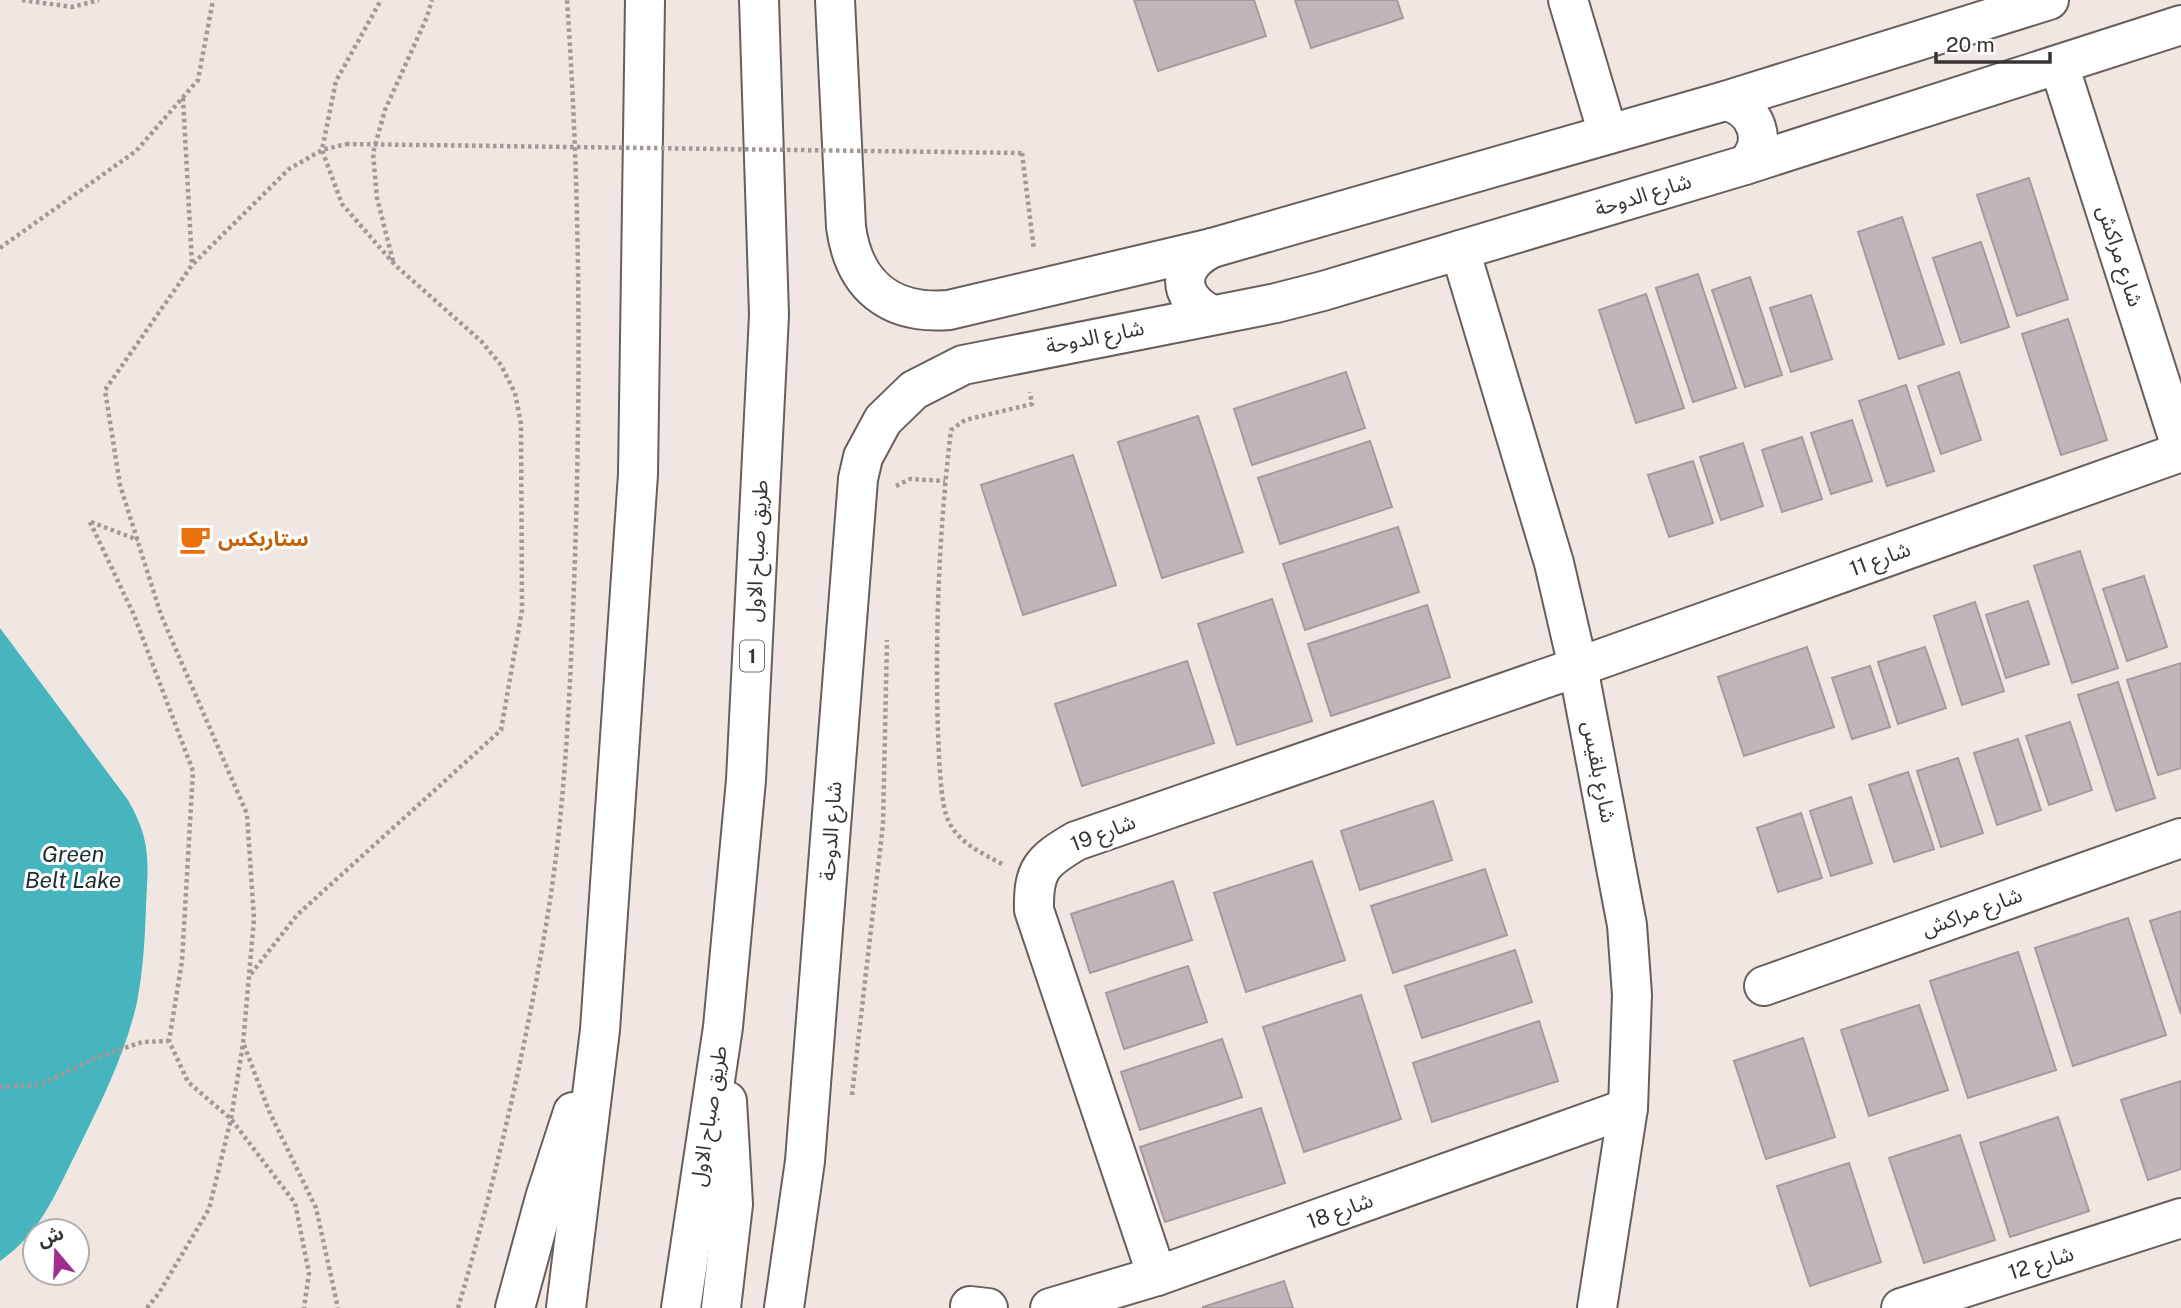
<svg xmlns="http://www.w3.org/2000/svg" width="2181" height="1308" viewBox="0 0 2181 1308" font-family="'Public Sans','Noto Sans Arabic',sans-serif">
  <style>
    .water { fill: #46b5be }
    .building { fill: #c0b6b9; stroke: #a59b9e; stroke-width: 2 }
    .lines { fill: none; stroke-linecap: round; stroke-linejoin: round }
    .minor-casing { stroke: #675f5b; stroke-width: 42 }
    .tertiary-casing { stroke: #675f5b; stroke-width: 42 }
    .motorway-casing { stroke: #675f5b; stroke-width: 42 }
    .path { stroke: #a09995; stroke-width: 4.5; stroke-dasharray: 3.5 3.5; stroke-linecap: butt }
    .minor { stroke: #fff; stroke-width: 38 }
    .tertiary { stroke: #fff; stroke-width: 38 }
    .motorway { stroke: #fff; stroke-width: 38 }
    .path-bridge { stroke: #a09995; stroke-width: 4.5; stroke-dasharray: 3.5 3.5; stroke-linecap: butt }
    .labels { text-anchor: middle; stroke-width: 6; stroke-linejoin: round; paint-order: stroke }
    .shield { fill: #fff; stroke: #747170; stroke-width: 2 }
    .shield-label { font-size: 19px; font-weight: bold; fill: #383432 }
    .street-label { font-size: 21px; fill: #383432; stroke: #fff }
    .food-label { font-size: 21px; font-weight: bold; fill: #c56008; stroke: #fff; text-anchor: start }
    .water-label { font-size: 23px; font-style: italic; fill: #1b2f30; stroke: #fff }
  </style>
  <rect width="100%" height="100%" fill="#f0e7e2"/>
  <!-- water -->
  <path class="water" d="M0 628 128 800C152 842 148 862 146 907 145 939 143 971 137 1002 125 1056 99 1106 75 1155 54 1197 40 1233 0 1261Z"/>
  <!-- building -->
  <g class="building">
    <path d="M1134 0H1254L1266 36 1158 71Z"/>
    <path d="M1295 0H1397L1403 18 1311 48Z"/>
    <path d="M2029 178 2068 299 2017 316 1977 195Z"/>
    <path d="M1902 217 1944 344 1899 359 1858 232Z"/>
    <path d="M1981 242 2009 327 1961 343 1933 258Z"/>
    <path d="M1698 274 1736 388 1693 402 1656 288Z"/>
    <path d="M1750 277 1782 375 1745 387 1712 290Z"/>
    <path d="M1646 294 1684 408 1636 423 1599 310Z"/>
    <path d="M1811 295 1832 359 1791 372 1770 308Z"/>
    <path d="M2068 319 2107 440 2061 455 2022 334Z"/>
    <path d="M1346 372 1365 428 1252 465 1234 409Z"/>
    <path d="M1959 372 1981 440 1941 454 1918 386Z"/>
    <path d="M1906 385 1934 471 1887 486 1859 401Z"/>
    <path d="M1198 416 1243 552 1162 578 1118 442Z"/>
    <path d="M1852 420 1872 481 1831 494 1811 433Z"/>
    <path d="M1802 437 1822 499 1782 512 1762 450Z"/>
    <path d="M1370 441 1392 507 1280 544 1258 478Z"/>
    <path d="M1743 443 1763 506 1721 520 1700 457Z"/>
    <path d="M1073 455 1116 585 1023 615 981 485Z"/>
    <path d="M1693 461 1713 523 1669 537 1648 475Z"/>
    <path d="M1398 527 1419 592 1305 630 1283 564Z"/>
    <path d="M2080 551 2118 668 2072 683 2034 566Z"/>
    <path d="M2144 576 2167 647 2127 661 2103 589Z"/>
    <path d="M1272 599 1312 721 1237 745 1198 624Z"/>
    <path d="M2028 601 2049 664 2006 678 1986 615Z"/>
    <path d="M1975 602 2004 691 1962 705 1934 616Z"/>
    <path d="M1427 605 1450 677 1331 716 1308 644Z"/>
    <path d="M1807 647 1834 727 1744 756 1718 677Z"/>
    <path d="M1925 647 1946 708 1898 724 1878 662Z"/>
    <path d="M1187 661 1214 743 1082 786 1055 704Z"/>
    <path d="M2181 663V768L2158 775 2127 680Z"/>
    <path d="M1870 666 1890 727 1852 739 1832 678Z"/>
    <path d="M2118 682 2155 798 2116 811 2078 695Z"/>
    <path d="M2070 722 2092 790 2049 805 2026 736Z"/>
    <path d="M2018 739 2041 810 1997 825 1974 753Z"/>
    <path d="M1958 758 1983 833 1941 847 1917 771Z"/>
    <path d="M1908 772 1934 849 1894 862 1869 785Z"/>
    <path d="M1851 797 1872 863 1831 876 1810 811Z"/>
    <path d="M1433 801 1452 860 1360 890 1341 831Z"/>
    <path d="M1801 813 1822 878 1778 892 1757 828Z"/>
    <path d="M1312 861 1345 960 1246 992 1214 893Z"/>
    <path d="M1485 869 1507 935 1393 973 1371 906Z"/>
    <path d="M1173 881 1192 940 1090 973 1071 914Z"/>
    <path d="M2181 911V1014L2150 921Z"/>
    <path d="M2128 918 2166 1035 2073 1066 2035 948Z"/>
    <path d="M1515 950 1532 1002 1422 1038 1405 986Z"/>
    <path d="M2018 952 2056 1070 1968 1098 1930 981Z"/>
    <path d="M1188 966 1207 1022 1124 1049 1106 993Z"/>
    <path d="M1361 995 1401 1119 1304 1152 1263 1027Z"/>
    <path d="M1919 1005 1948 1090 1869 1116 1841 1030Z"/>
    <path d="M1539 1021 1558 1081 1432 1122 1413 1063Z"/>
    <path d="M1803 1038 1835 1137 1766 1159 1734 1061Z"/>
    <path d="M1222 1039 1242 1097 1140 1130 1121 1072Z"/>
    <path d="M2181 1081V1169L2148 1180 2121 1100Z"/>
    <path d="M1261 1108 1285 1183 1165 1222 1140 1147Z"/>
    <path d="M2058 1117 2089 1211 2010 1237 1980 1143Z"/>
    <path d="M1960 1135 1995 1240 1924 1263 1889 1158Z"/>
    <path d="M1849 1163 1881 1262 1810 1286 1777 1186Z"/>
    <path d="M1284 1281 1293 1308H1203V1307Z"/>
  </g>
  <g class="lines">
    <defs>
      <g id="minor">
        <path d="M1568 0 1608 134"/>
        <path d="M2059 65 2181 447"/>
        <path d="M1460 250 1554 563 1578 667 1627 925 1632 995 1628 1108 1597 1308"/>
        <path d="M1764 986 2181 838"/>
        <path d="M1157 1276 1034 910C1033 869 1042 861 1076 841L1578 667 2181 452"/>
        <path d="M970 1306 988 1308"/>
        <path d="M1050 1308 1157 1276 1628 1108"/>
        <path d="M1901 1308 2181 1218"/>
      </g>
      <g id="tertiary">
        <path d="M835 0 846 227C854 286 890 315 949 310L1212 248 1725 101 2049 0"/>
        <path d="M1725 101C1756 107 1770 143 1745 165"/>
        <path d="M1210 314C1176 296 1177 265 1212 248"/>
        <path d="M784 1308 805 1161 858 479 863 457 883 420 914 390 963 365 1276 303 1323 291 1745 165 2181 25"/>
      </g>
      <g id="motorway">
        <path d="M515 1308 545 1198 573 1112"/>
        <path d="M566 1308 600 1030 638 474 645 0"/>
        <path d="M681 1308 723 1027 746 780 769 315 759 0"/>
        <path d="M721 1308 733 1204 727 1101"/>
      </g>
    </defs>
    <!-- minor casing -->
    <use href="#minor" class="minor-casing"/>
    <!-- tertiary casing -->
    <use href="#tertiary" class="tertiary-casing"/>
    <!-- motorway casing -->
    <use href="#motorway" class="motorway-casing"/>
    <!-- path -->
    <g class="path">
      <path d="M22 0 72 7 99 0"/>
      <path d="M183 98 192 264"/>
      <path d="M1022 153 1034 250"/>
      <path d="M0 248 136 151 198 80 213 0"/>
      <path d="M393 261 377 198 373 153 385 110 427 17 432 0"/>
      <path d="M896 486 910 479 945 481"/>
      <path d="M90 522 134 615 193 771 182 961 169 1041 188 1082 231 1119 295 1203 309 1273 304 1308"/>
      <path d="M91 522 138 540"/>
      <path d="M1002 864C982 853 960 844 949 822 940 806 939 753 938 733 935 631 939 531 951 430L965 420 1032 404 1030 392"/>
      <path d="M251 974 297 915 501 730 522 610 521 424 515 393 501 365 481 341 395 265 342 204 322 150 336 81 381 0"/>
      <path d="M244 1045 269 1111 316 1208 338 1308"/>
      <path d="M0 1087 39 1085 96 1058 142 1042 169 1041"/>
      <path d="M852 1095 883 824 887 640"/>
      <path d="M147 1308 159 1293 209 1209 231 1119 243 1044 254 919 247 814 161 615 120 485 105 390 192 265 289 169 322 150 346 144"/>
      <path d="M458 1308C497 1176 530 1030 551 894 567 784 571 668 575 557 581 371 580 186 567 0"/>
    </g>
    <!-- minor -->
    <use href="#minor" class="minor"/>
    <!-- tertiary -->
    <use href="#tertiary" class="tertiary"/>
    <!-- motorway -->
    <use href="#motorway" class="motorway"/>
    <!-- path-bridge -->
    <path class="path-bridge" d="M346 144 1022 153"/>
  </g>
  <!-- icons -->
  <defs>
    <symbol id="cafe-bare" viewBox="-9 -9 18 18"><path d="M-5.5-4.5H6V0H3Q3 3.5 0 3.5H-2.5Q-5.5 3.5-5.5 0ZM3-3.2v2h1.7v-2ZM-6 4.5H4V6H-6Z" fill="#e8710a" stroke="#fff" stroke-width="2.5" paint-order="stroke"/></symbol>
  </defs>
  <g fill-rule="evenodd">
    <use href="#cafe-bare" x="173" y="517" width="44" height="44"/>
  </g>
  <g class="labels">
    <!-- shield labels -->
    <rect class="shield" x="740" y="640.5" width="24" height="31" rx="5"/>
    <g class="shield-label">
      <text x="752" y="663">1</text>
    </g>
    <!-- street labels -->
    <g class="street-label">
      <text transform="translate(1643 195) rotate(-17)" y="7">شارع الدوحة</text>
      <text transform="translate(2120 256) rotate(72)" y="7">شارع مراكش</text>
      <text transform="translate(1095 337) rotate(-11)" y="7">شارع الدوحة</text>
      <text transform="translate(757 551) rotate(-87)" y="7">طريق صباح الاول</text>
      <text transform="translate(1880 559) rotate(-20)" y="7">شارع 11</text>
      <text transform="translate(1599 772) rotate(79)" y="7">شارع بلقيس</text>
      <text transform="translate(831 831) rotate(-86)" y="7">شارع الدوحة</text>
      <text transform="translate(1103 833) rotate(-21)" y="7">شارع 19</text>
      <text transform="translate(1972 912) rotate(-20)" y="7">شارع مراكش</text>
      <text transform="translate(709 1116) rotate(-81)" y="7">طريق صباح الاول</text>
      <text transform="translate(1340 1211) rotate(-20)" y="7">شارع 18</text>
      <text transform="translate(2041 1263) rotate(-18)" y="7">شارع 12</text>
    </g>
    <!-- food labels -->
    <g class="food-label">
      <text x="218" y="546">ستاربكس</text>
    </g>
    <!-- water labels -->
    <g class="water-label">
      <text x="73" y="862">Green<tspan x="73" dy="26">Belt Lake</tspan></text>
    </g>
  </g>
  <!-- north arrow -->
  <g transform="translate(56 1252) rotate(341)"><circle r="33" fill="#ffffff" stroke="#afaead" stroke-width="2"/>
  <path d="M0-5L12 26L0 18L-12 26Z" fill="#9e2f8e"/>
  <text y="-10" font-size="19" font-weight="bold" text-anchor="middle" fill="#383432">ش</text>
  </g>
  <!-- scale -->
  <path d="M1936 52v10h114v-10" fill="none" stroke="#383432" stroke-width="3.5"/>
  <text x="1946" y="52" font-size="21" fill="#383432" stroke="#ffffff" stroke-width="5" paint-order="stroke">20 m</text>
</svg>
